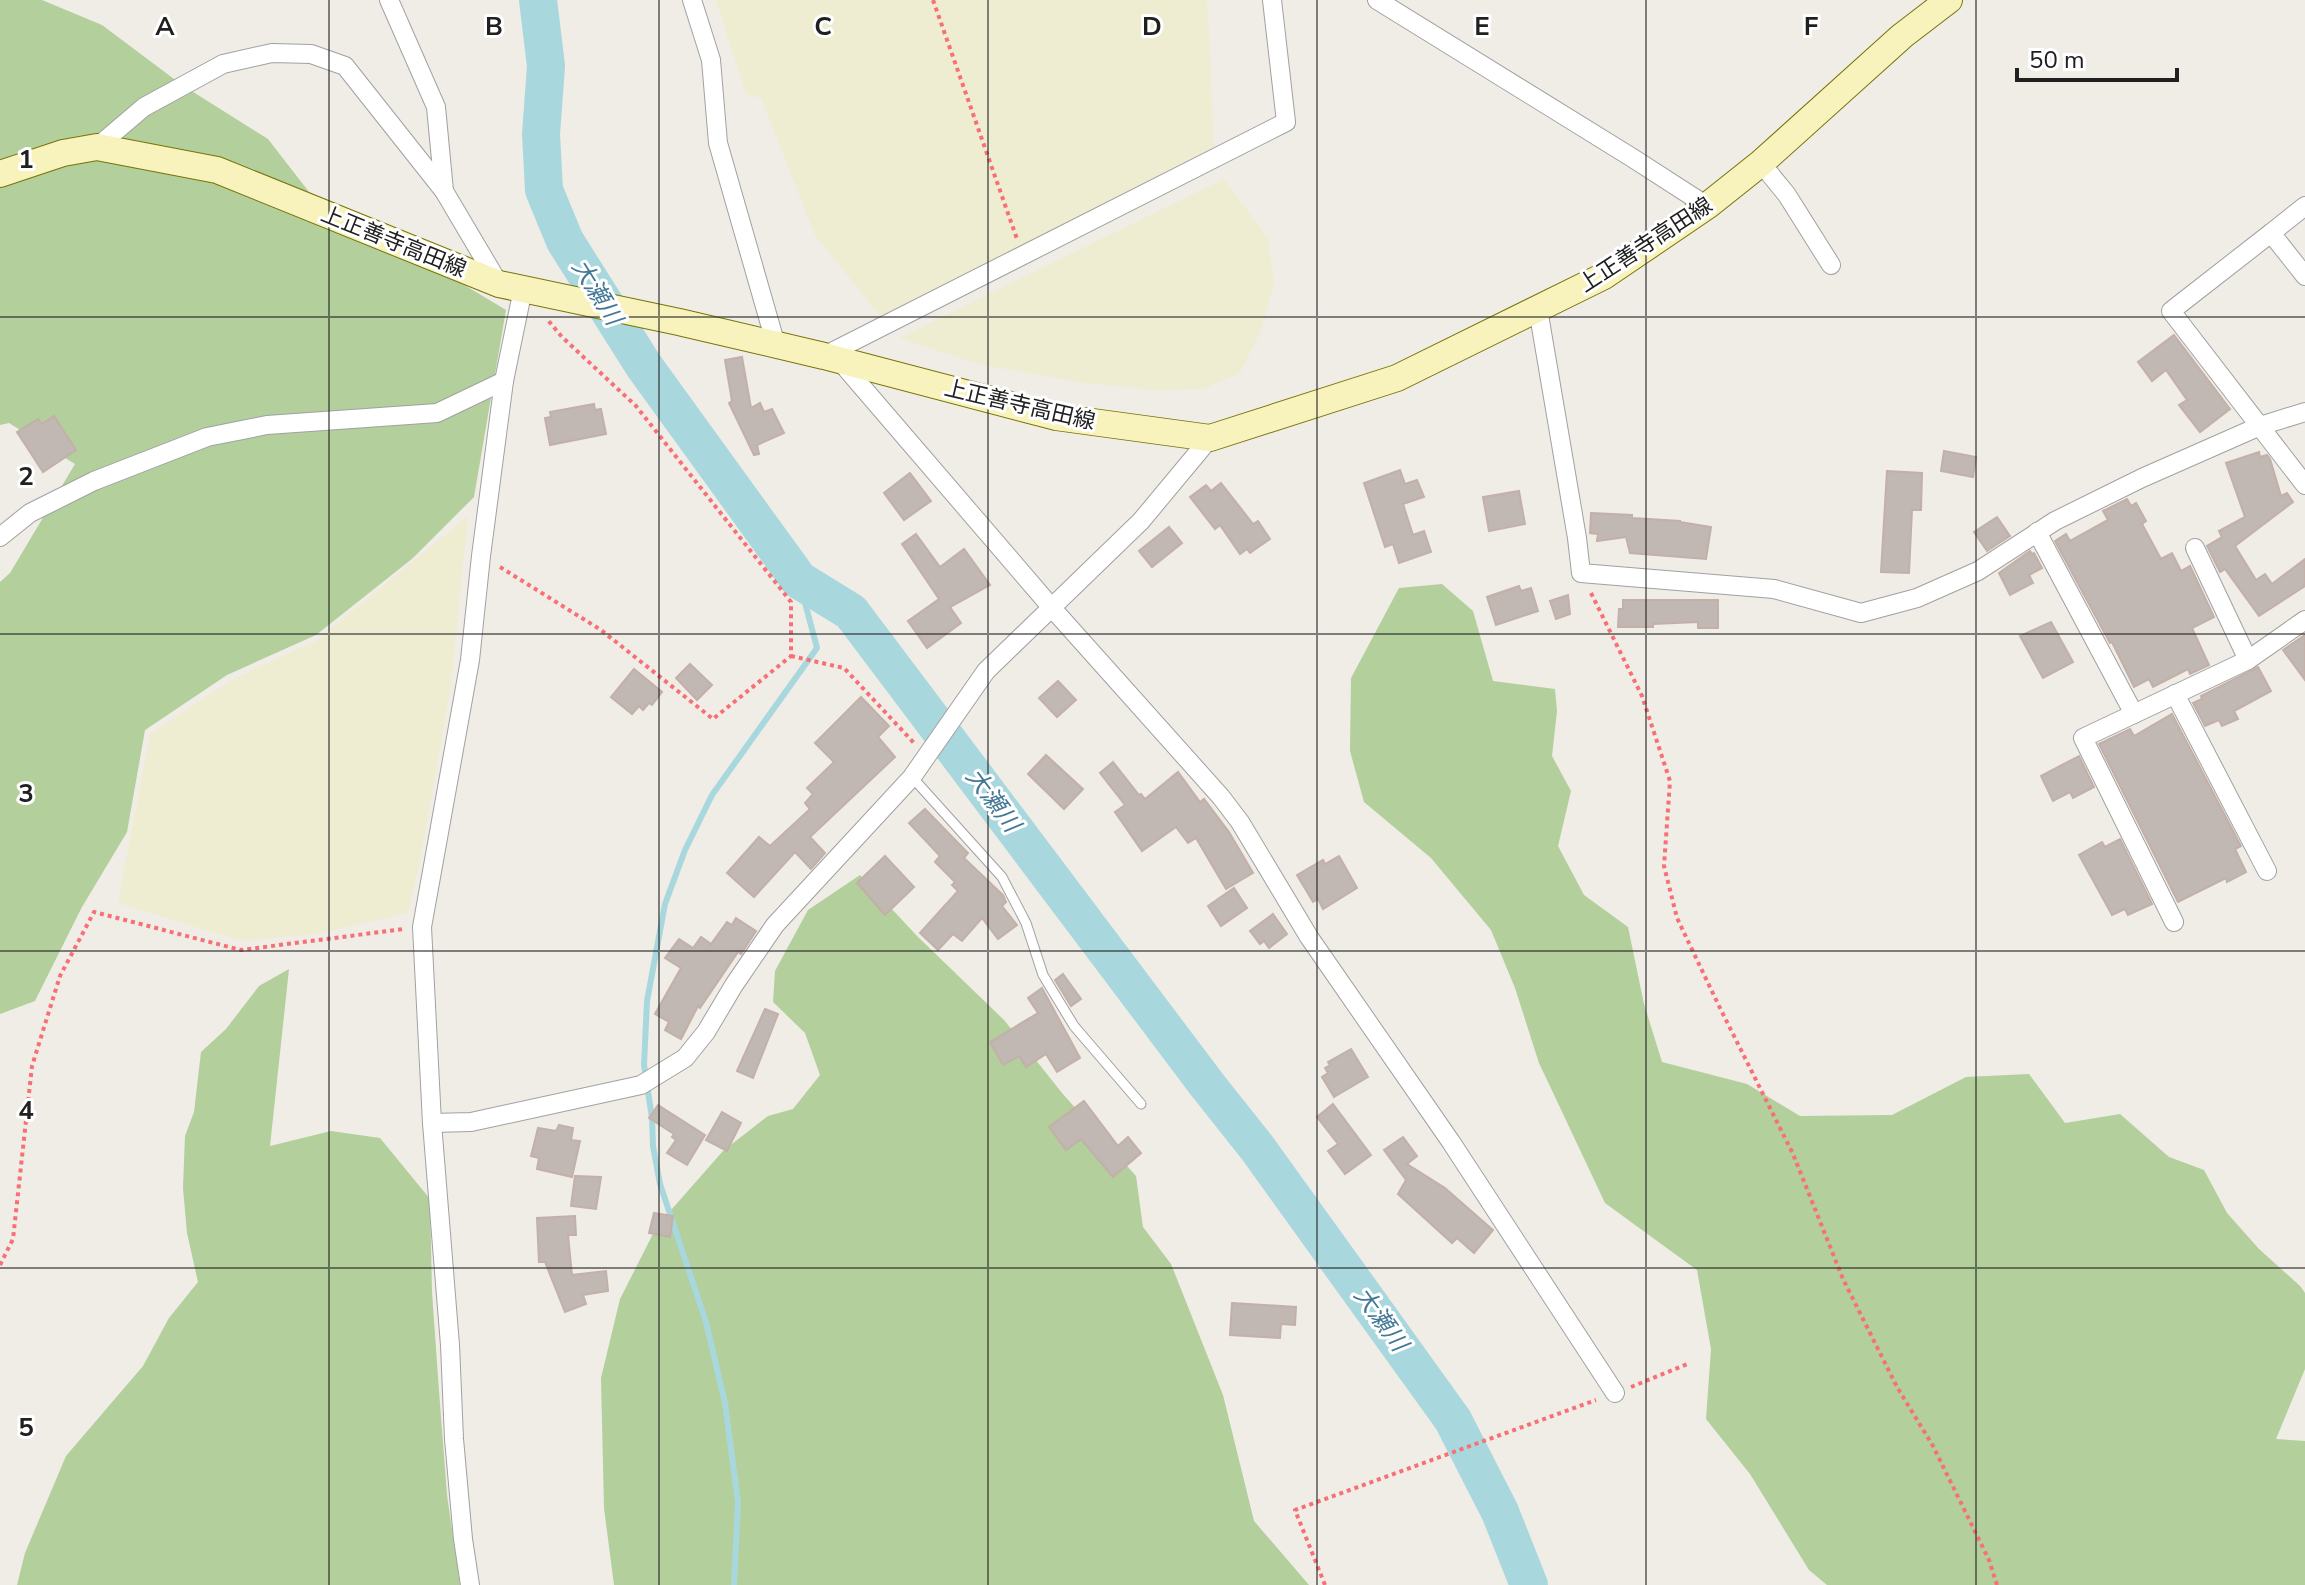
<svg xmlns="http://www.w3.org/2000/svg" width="2305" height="1585" viewBox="0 0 2305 1585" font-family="'Nunito Sans','Noto Sans JP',sans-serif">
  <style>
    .farmland { fill: #eeedd2 }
    .forest { fill: #b2cf9c }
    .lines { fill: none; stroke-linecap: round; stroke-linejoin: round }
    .stream { stroke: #a8d8dd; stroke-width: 6 }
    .river { stroke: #a8d8dd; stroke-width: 38 }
    .building { fill: #c1b7b3; stroke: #c2b0a9; stroke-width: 2 }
    .lane-casing { stroke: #a1a1a1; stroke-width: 11 }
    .street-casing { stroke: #a1a1a1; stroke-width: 20 }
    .secondary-casing { stroke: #767407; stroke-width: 28 }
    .path { stroke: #f77075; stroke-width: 4; stroke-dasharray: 4 4; stroke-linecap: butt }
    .lane { stroke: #fff; stroke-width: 9 }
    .street { stroke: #fff; stroke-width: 18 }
    .secondary { stroke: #f8f3bc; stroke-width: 26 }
    .grid { fill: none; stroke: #202020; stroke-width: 2; stroke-opacity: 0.55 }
    .labels { text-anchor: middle; stroke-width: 6; stroke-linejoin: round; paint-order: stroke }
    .street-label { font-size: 22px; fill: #202020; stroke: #fff }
    .water-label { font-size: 24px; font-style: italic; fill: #447996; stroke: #fff }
    .grid-label { font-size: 26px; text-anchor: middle; font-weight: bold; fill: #202020; stroke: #fff; stroke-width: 6; stroke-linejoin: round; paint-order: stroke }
  </style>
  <rect width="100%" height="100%" fill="#f0ece6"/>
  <!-- farmland -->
  <g class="farmland">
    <path d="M716 0H1206L1208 9 1214 150 881 317 815 235 761 98 746 94Z"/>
    <path d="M1224 179 1268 239 1274 284 1260 333 1240 373 1203 389 1154 390 1084 383 978 364 899 338Z"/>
    <path d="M468 516 451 684 420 862 408 913 316 934 242 941 118 903 150 734 233 679 316 641Z"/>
  </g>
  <!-- forest -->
  <g class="forest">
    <path d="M0 0H42L102 25 182 85 268 139 309 192 506 310 474 497 413 558 316 635 227 675 145 730 127 832 82 907 35 1001 0 1014V582L10 573 75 464 9 423 0 425Z"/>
    <path d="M1442 584 1473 611 1493 681 1555 689 1557 711 1552 756 1571 791 1558 846 1584 895 1628 927 1644 1004 1662 1062 1747 1084 1800 1116 1892 1115 1966 1077 2029 1074 2065 1123 2120 1114 2169 1157 2204 1170 2227 1213 2259 1249 2300 1286 2305 1293V1369L2276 1439 2305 1441V1585H1827L1809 1570 1750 1474 1706 1419 1711 1349 1697 1270 1605 1203 1539 1063 1515 988 1491 930 1431 858 1364 802 1350 751 1351 678 1399 588Z"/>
    <path d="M860 875 918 937 1004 1020 1062 1093 1136 1176 1143 1227 1171 1264 1223 1395 1254 1521 1309 1585H614L604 1508 601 1378 620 1299 657 1226 723 1151 768 1116 793 1109 820 1075 805 1033 773 1002 775 971 808 910Z"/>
    <path d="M289 969 270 1146 331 1131 380 1138 430 1199 432 1292 439 1391 447 1495 460 1585H17L25 1553 66 1456 143 1366 169 1318 198 1282 187 1233 183 1188 185 1136 194 1112 201 1052 226 1029 259 986Z"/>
  </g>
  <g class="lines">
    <!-- stream -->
    <path class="stream" d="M734 1585 738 1502 725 1403 706 1322 660 1184 653 1146 652 1118 644 1065 647 1001 665 904 685 850 712 795 817 648 799 580"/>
    <!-- river -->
    <path class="river" d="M538 0 546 66 541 134 544 190 565 241 644 366 799 580 851 612 1208 1086 1258 1149 1453 1420 1500 1512 1529 1585"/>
  </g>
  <!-- building -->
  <g class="building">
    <path d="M2174 335 2230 409 2200 432 2179 405 2187 400 2166 370 2152 381 2138 362Z"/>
    <path d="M742 357 751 408 760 403 764 412 772 409 784 433 757 445 759 454 754 455 729 403 732 401 725 360Z"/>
    <path d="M594 404 595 410 601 409 606 434 550 445 545 418 551 417 550 412Z"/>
    <path d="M54 416 76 450 43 472 17 432 38 419 42 424Z"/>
    <path d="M1944 451 1976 457 1973 477 1941 471Z"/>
    <path d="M2259 452 2260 457 2267 455 2270 459 2281 496 2287 493 2293 502 2235 546 2256 580 2265 574 2272 584 2305 559V586L2259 616 2225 569 2220 572 2207 546 2222 537 2219 531 2245 517 2226 463Z"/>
    <path d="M1400 470 1405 484 1417 480 1424 497 1403 504 1413 535 1424 531 1431 552 1399 563 1393 544 1385 547 1364 483Z"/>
    <path d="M1887 471 1922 473 1921 510H1912L1909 573 1881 572Z"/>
    <path d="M910 473 931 501 904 520 884 493Z"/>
    <path d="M1221 483 1253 524 1258 521 1270 539 1250 553 1247 549 1240 554 1220 525 1215 529 1190 497 1206 485 1211 491Z"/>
    <path d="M1519 491 1525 524 1489 531 1483 497Z"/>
    <path d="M2127 499 2131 506 2136 503 2146 521 2142 524 2161 559 2172 553 2181 571 2190 566 2214 617 2192 628 2209 665 2190 674 2188 669 2153 687 2149 679 2134 687 2112 642 2110 643 2055 541 2066 534 2070 541 2108 520 2103 511Z"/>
    <path d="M1591 513 1632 515V518L1680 521V522L1711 527 1706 559 1630 553 1626 537 1597 541 1598 534 1590 533Z"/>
    <path d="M1997 517 2010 536 1987 551 1974 532Z"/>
    <path d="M1169 527 1182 543 1152 567 1139 551Z"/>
    <path d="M916 534 940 567 964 549 990 585 950 607 961 623 927 648 908 621 939 599 902 544Z"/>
    <path d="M2030 551 2032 554 2034 553 2042 568 2029 575 2033 583 2010 595 1999 573Z"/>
    <path d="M1519 586 1521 591 1531 588 1538 611 1496 625 1487 597Z"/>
    <path d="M1568 595 1570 614 1556 619 1550 601Z"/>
    <path d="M1623 600H1718V628H1698V622L1653 624V627H1618L1619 609H1623Z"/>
    <path d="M2051 622 2073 662 2043 678 2020 636Z"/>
    <path d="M2305 635V680L2283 650Z"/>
    <path d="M690 664 712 685 697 700 676 678Z"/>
    <path d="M2258 667 2271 691 2234 711 2238 719 2222 726 2219 720 2205 726 2193 703 2202 699 2201 696Z"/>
    <path d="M634 669 662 692 652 705 649 703 643 710 639 706 632 714 611 697Z"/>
    <path d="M1058 681 1076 700 1057 717 1039 698Z"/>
    <path d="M861 697 889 726 878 737 895 757 810 837 825 853 811 869 795 852 754 897 727 873 759 837 770 846 810 809 805 803 813 794 807 788 834 762 815 743Z"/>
    <path d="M2172 714 2241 846 2235 849 2246 872 2227 882 2226 878 2178 902 2099 744 2130 729 2134 736Z"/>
    <path d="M1046 755 1083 789 1064 809 1028 774Z"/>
    <path d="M2079 756 2094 787 2073 798 2070 792 2053 801 2041 776Z"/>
    <path d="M1113 762 1139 795 1141 794 1145 799 1178 772 1200 802 1204 799 1229 832 1253 873 1226 889 1196 838 1188 843 1176 827 1142 851 1115 812 1125 805 1100 773Z"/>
    <path d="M925 809 968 853 964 858 1003 895 1006 902 1002 906 1017 925 998 939 982 918 962 941 953 934 938 950 920 933 958 891 952 885 955 882 935 862 940 856 909 823Z"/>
    <path d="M2120 839 2152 904 2128 915 2125 909 2112 915 2079 855 2102 842 2105 847Z"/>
    <path d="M885 856 914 887 885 915 857 883Z"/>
    <path d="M1339 856 1357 888 1323 909 1318 899 1313 902 1297 875 1323 860 1325 864Z"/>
    <path d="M1234 888 1247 908 1221 926 1208 906Z"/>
    <path d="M1273 914 1287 934 1269 948 1264 941 1260 944 1250 931Z"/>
    <path d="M736 918 756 931 741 954 738 952 700 1008 698 1006 681 1039 665 1030 669 1022 655 1014 681 968 665 958 679 939 693 948 701 937 711 944 727 922 732 925Z"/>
    <path d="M1063 974 1081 999 1071 1006 1055 980Z"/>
    <path d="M1042 988 1080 1058 1057 1072 1046 1054 1026 1067 1019 1056 1003 1065 990 1042 1038 1013 1028 998Z"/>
    <path d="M765 1009 778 1014 753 1078 737 1071Z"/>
    <path d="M1351 1049 1368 1077 1334 1097 1322 1077 1328 1073 1325 1068 1330 1065 1328 1062Z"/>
    <path d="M1084 1101 1118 1146 1128 1137 1141 1153 1113 1177 1081 1139 1066 1150 1049 1127Z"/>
    <path d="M1333 1104 1371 1155 1345 1174 1328 1151 1338 1144 1317 1117Z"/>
    <path d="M658 1105 705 1135 687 1165 667 1153 676 1140 672 1137 674 1134 649 1118Z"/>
    <path d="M722 1112 741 1123 727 1151 706 1140Z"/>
    <path d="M559 1125 573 1128 571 1140 580 1141 572 1177 537 1169 539 1158 531 1156 538 1128 556 1131Z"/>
    <path d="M1403 1137 1417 1156 1407 1164 1445 1188 1493 1230 1474 1253 1457 1238 1452 1243 1398 1194 1406 1180 1384 1150Z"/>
    <path d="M575 1176 601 1177 596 1209 571 1206Z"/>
    <path d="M654 1213 673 1216 670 1237 649 1233Z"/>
    <path d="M575 1216 576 1235H568L572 1275 606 1271 608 1291 583 1295 586 1304 565 1312 545 1262H539L537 1218Z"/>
    <path d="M1232 1303 1296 1307 1295 1325 1281 1324 1280 1338 1230 1335Z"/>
  </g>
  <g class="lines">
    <defs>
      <path id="lane" d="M912 777 1002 877 1026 923 1043 975 1074 1026 1141 1104"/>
      <g id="street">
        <path d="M389 0 436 107 444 191"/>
        <path d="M692 0 711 60 718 143 776 345"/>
        <path d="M1377 0 1631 157 1707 206"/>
        <path d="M97 147 144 107 223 64 272 53 311 54 345 66 444 191 499 284"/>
        <path d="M1761 163 1787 195 1831 265"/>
        <path d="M2271 233 2305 206"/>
        <path d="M2305 276 2271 233 2171 311 2305 485"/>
        <path d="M1538 309 1577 538 1581 573 1774 589 1861 613 1917 598 1978 571 2055 521 2142 478 2260 426 2305 412"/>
        <path d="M824 356 1286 122 1272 0"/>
        <path d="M839 360 1052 608 1221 797 1240 822 1309 937 1451 1142 1615 1393"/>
        <path d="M2037 532 2134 714"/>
        <path d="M0 537 30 513 94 481 207 437 267 425 437 413 504 381"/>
        <path d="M2195 548 2248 660"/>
        <path d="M2175 694 2267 871"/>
        <path d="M2174 922 2083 738 2248 660 2305 620"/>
        <path d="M432 1123 471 1122 641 1085 685 1058 706 1032 734 985 775 925 912 777 986 671 1141 521 1210 438"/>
        <path d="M470 1585 463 1539 454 1439 450 1345 432 1123 422 927 470 660 481 556 504 381 523 289"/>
      </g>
      <path id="secondary" d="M0 174 63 153 97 147 217 170 499 284 679 322 824 356 1056 417 1210 438 1397 378 1604 276 1707 206 1761 163 1902 36 1949 0"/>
    </defs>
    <!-- lane casing -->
    <use href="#lane" class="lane-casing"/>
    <!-- street casing -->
    <use href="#street" class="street-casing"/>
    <!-- secondary casing -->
    <use href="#secondary" class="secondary-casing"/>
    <!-- path -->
    <g class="path">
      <path d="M933 0 1017 239"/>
      <path d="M500 567 601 630 713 719 791 656V602L636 406 562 337 547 319"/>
      <path d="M1591 593 1642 696 1670 781 1664 866 1677 918 1718 1004 1793 1154 1843 1279 1897 1387 1933 1446 1989 1560 1997 1585"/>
      <path d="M791 656 844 668 914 743"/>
      <path d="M0 1265 13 1239 32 1066 60 976 94 912 241 950 404 929"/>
      <path d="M1631 1387 1690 1363"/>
      <path d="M1325 1585 1295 1510 1596 1400"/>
    </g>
    <!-- lane -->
    <use href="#lane" class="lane"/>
    <!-- street -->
    <use href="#street" class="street"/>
    <!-- secondary -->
    <use href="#secondary" class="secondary"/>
  </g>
  <!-- grid -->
  <path class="grid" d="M329 0V1585M659 0V1585M988 0V1585M1317 0V1585M1646 0V1585M1976 0V1585M0 317H2305M0 634H2305M0 951H2305M0 1268H2305"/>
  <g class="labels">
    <!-- street labels -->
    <g class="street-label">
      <text transform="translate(394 241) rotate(22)" y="8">上正善寺高田線</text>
      <text transform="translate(1645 244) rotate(-33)" y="8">上正善寺高田線</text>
      <text transform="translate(1020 404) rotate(13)" y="8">上正善寺高田線</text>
    </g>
    <!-- water labels -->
    <g class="water-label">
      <text transform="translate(597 292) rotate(58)" y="8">大瀬川</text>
      <text transform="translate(993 800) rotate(53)" y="8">大瀬川</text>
      <text transform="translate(1381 1319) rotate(54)" y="8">大瀬川</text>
    </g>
  </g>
  <g class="grid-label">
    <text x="165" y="35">A</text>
    <text x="494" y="35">B</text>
    <text x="823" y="35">C</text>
    <text x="1152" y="35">D</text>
    <text x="1482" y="35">E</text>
    <text x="1811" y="35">F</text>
    <text x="26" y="168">1</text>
    <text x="26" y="485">2</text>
    <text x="26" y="802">3</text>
    <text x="26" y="1119">4</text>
    <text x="26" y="1436">5</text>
  </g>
  <!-- scale -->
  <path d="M2017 68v12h160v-12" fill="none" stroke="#202020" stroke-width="4"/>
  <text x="2029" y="68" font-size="24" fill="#202020" stroke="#ffffff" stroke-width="6" paint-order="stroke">50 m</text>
</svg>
